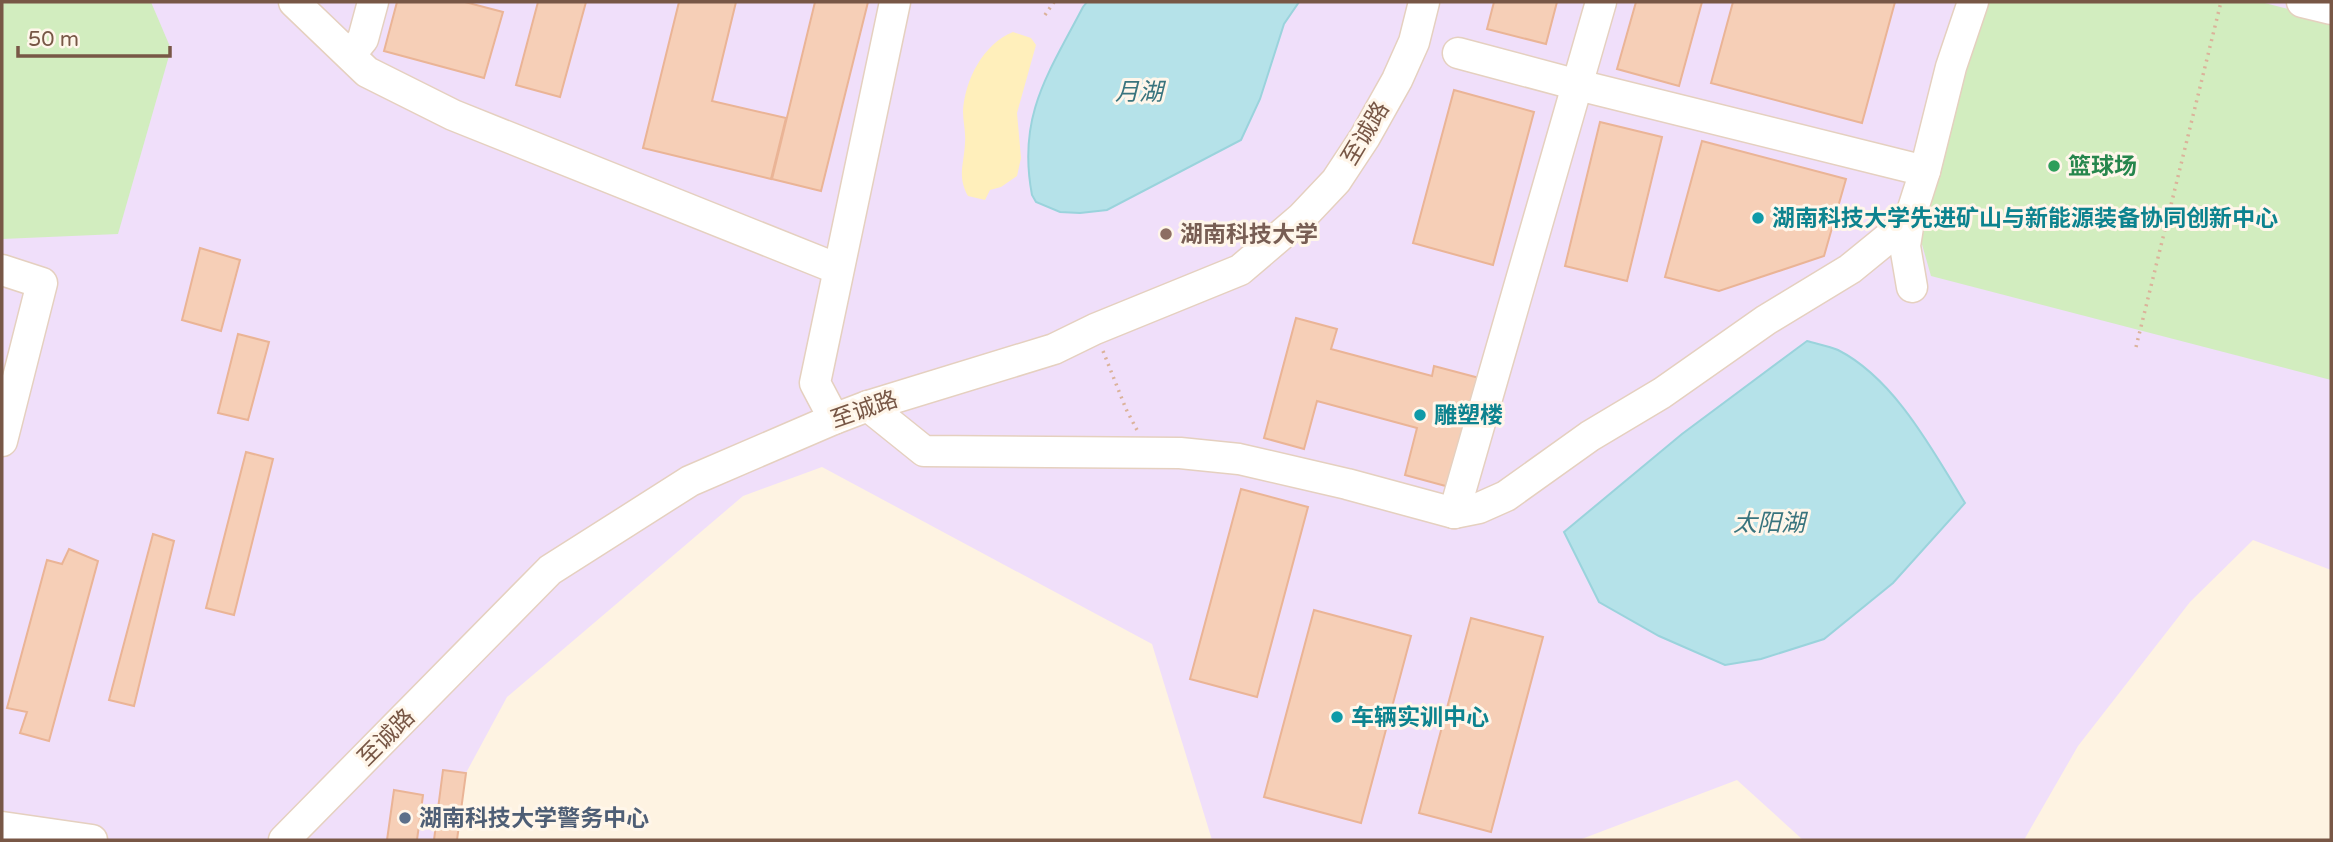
<svg xmlns="http://www.w3.org/2000/svg" width="2333" height="842" viewBox="0 0 2333 842" font-family="'Varela Round','Noto Sans SC',sans-serif">
  <style>
    .education { fill: #f0dffa }
    .green { fill: #d2edbf }
    .sand { fill: #ffefbb }
    .water { fill: #b5e2e9; stroke: #9ad3dc; stroke-width: 2 }
    .building { fill: #f6cfb7; stroke: #eab496; stroke-width: 2 }
    .lines { fill: none; stroke-linecap: round; stroke-linejoin: round }
    .minor-casing { stroke: #e5d0bf; stroke-width: 33 }
    .path { stroke: #dbb29a; stroke-width: 3.5; stroke-dasharray: 2 5; stroke-linecap: butt }
    .minor { stroke: #fff; stroke-width: 30 }
    .leisure-dot { fill: #2e9e5b; stroke: #fff6ea; stroke-width: 2.5 }
    .culture-dot { fill: #0f9aa8; stroke: #fff6ea; stroke-width: 2.5 }
    .education-dot { fill: #8d6e63; stroke: #fff6ea; stroke-width: 2.5 }
    .service-dot { fill: #5c6f8a; stroke: #fff6ea; stroke-width: 2.5 }
    .labels { text-anchor: middle; stroke-width: 6; stroke-linejoin: round; paint-order: stroke }
    .street-label { font-size: 23px; fill: #785746; stroke: #fff6ea }
    .leisure-label { font-size: 23px; font-weight: bold; fill: #27864d; stroke: #fff6ea; text-anchor: start }
    .culture-label { font-size: 23px; font-weight: bold; fill: #0d838f; stroke: #fff6ea; text-anchor: start }
    .education-label { font-size: 23px; font-weight: bold; fill: #785e54; stroke: #fff6ea; text-anchor: start }
    .service-label { font-size: 23px; font-weight: bold; fill: #4e5e75; stroke: #fff6ea; text-anchor: start }
    .water-label { font-size: 24px; font-style: italic; fill: #39747e; stroke: #fff6ea }
  </style>
  <rect width="100%" height="100%" fill="#fef3e2"/>
  <!-- education -->
  <path class="education" d="M2 2H2331V570L2253 540 2190 602 2078 746 2024 840H1803L1737 780 1579 840H1212L1152 644 822 467 743 496 507 697 466 773 443 770 434 840H2Z"/>
  <!-- green -->
  <g class="green">
    <path d="M2 2H151L171 49 118 234 2 239Z"/>
    <path d="M1990 2H2261L2331 20V380L1931 276 1921 241 1983 10Z"/>
  </g>
  <!-- sand -->
  <path class="sand" d="M1013 32 1031 38 1036 45 1017 113 1021 158 1017 176 1001 187 990 190 985 200 968 196C957 176 964 165 965 143 966 132 963 122 963 111 965 80 983 44 1013 32Z"/>
  <!-- water -->
  <g class="water">
    <path d="M1087 2H1299L1284 24 1260 99 1241 140 1107 210 1080 213 1060 212 1036 202 1032 195C1017 116 1048 74 1083 7Z"/>
    <path d="M1807 341C1817 344 1829 346 1838 350 1895 379 1933 451 1965 503L1893 583 1824 639 1761 659 1725 665 1659 636 1599 602 1564 532 1682 434Z"/>
  </g>
  <!-- building -->
  <g class="building">
    <path d="M397 2H465L503 12 484 78 384 51Z"/>
    <path d="M538 2H586L560 97 516 85Z"/>
    <path d="M679 2H736L712 101 786 118 771 179 643 148Z"/>
    <path d="M815 2H868L821 191 772 179Z"/>
    <path d="M1494 2H1557L1546 44 1487 29Z"/>
    <path d="M1636 2H1702L1679 86 1617 69Z"/>
    <path d="M1733 2H1895L1862 123 1711 83Z"/>
    <path d="M1454 90 1534 112 1493 265 1413 243Z"/>
    <path d="M1600 122 1662 137 1627 281 1565 266Z"/>
    <path d="M1702 141 1846 179 1824 256 1719 291 1665 277Z"/>
    <path d="M200 248 240 260 221 331 182 320Z"/>
    <path d="M1296 318 1337 329 1331 349 1432 376 1434 366 1483 379 1453 488 1405 475 1417 428 1317 401 1304 449 1264 438Z"/>
    <path d="M238 334 269 342 248 420 218 413Z"/>
    <path d="M246 452 273 459 234 615 206 608Z"/>
    <path d="M1241 489 1308 507 1257 697 1190 679Z"/>
    <path d="M153 534 174 541 134 706 109 700Z"/>
    <path d="M69 549 98 561 49 741 20 733 27 712 7 708 47 560 62 564Z"/>
    <path d="M1314 610 1411 636 1361 823 1264 797Z"/>
    <path d="M1471 618 1543 637 1491 832 1419 813Z"/>
    <path d="M443 770 466 773 457 840H434Z"/>
    <path d="M394 790 423 795 417 840H387Z"/>
  </g>
  <g class="lines">
    <defs>
      <g id="minor">
        <path d="M294 2 367 72 453 115 838 269"/>
        <path d="M2302 2 2331 9"/>
        <path d="M1458 53 1578 85 1925 171"/>
        <path d="M350 55 363 39 373 2"/>
        <path d="M1909 221 1905 246 1912 287"/>
        <path d="M2 270 42 283 2 441"/>
        <path d="M868 406 924 451 1180 453 1239 459 1347 484 1454 513 1479 508 1506 496 1590 436 1662 393 1766 320 1850 269 1909 221 1925 171 1951 67 1973 2"/>
        <path d="M834 419 815 383 895 2"/>
        <path d="M1454 513 1601 2"/>
        <path d="M2 827 92 840"/>
        <path d="M284 840 550 570 690 481 834 419 868 406 1054 349 1095 329 1240 270 1301 218 1336 181 1365 137 1397 80 1414 42 1424 2"/>
      </g>
    </defs>
    <!-- minor casing -->
    <use href="#minor" class="minor-casing"/>
    <!-- path -->
    <g class="path">
      <path d="M1045 15 1054 2"/>
      <path d="M2136 347 2221 2"/>
      <path d="M1103 351 1126 409 1137 430"/>
    </g>
    <!-- minor -->
    <use href="#minor" class="minor"/>
  </g>
  <!-- markers -->
  <circle class="leisure-dot" cx="2054" cy="166" r="7"/>
  <g class="culture-dot">
    <circle cx="1758" cy="218" r="7"/>
    <circle cx="1420" cy="415" r="7"/>
    <circle cx="1337" cy="717" r="7"/>
  </g>
  <circle class="education-dot" cx="1166" cy="234" r="7"/>
  <circle class="service-dot" cx="405" cy="818" r="7"/>
  <g class="labels">
    <!-- street labels -->
    <g class="street-label">
      <text transform="translate(1365 133) rotate(-59)" y="8">至诚路</text>
      <text transform="translate(864 409) rotate(-19)" y="8">至诚路</text>
      <text transform="translate(386 737) rotate(-45)" y="8">至诚路</text>
    </g>
    <!-- leisure labels -->
    <g class="leisure-label">
      <text x="2068" y="174">篮球场</text>
    </g>
    <!-- culture labels -->
    <g class="culture-label">
      <text x="1772" y="226">湖南科技大学先进矿山与新能源装备协同创新中心</text>
      <text x="1434" y="423">雕塑楼</text>
      <text x="1351" y="725">车辆实训中心</text>
    </g>
    <!-- education labels -->
    <g class="education-label">
      <text x="1180" y="242">湖南科技大学</text>
    </g>
    <!-- service labels -->
    <g class="service-label">
      <text x="419" y="826">湖南科技大学警务中心</text>
    </g>
    <!-- water labels -->
    <g class="water-label">
      <text x="1139" y="100">月湖</text>
      <text x="1769" y="531">太阳湖</text>
    </g>
  </g>
  <!-- border -->
  <rect width="2333" height="842" fill="none" stroke="#785746" stroke-width="7"/>
  <!-- scale -->
  <path d="M18 46v10h152v-10" fill="none" stroke="#785746" stroke-width="3.5"/>
  <text x="28" y="46" font-size="21" fill="#785746" stroke="#fff6ea" stroke-width="5" paint-order="stroke">50 m</text>
</svg>
